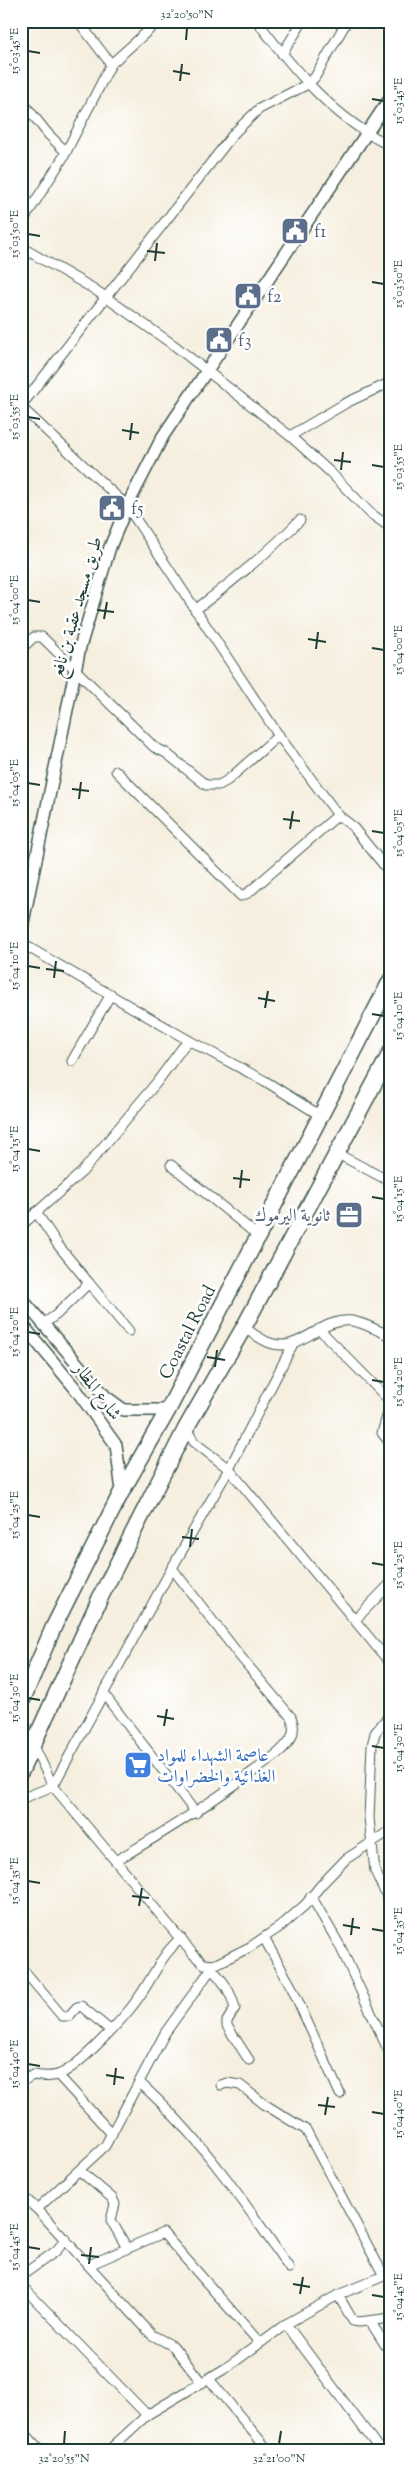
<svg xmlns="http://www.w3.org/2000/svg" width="412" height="2471" viewBox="0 0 412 2471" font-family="'Sorts Mill Goudy',Amiri,serif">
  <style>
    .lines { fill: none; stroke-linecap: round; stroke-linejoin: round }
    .street-casing { stroke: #3f584e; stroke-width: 11 }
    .secondary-casing { stroke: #3f584e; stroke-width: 14 }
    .highway-casing { stroke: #3f584e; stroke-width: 18 }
    .street { stroke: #fff; stroke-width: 9 }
    .secondary { stroke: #fff; stroke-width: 11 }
    .highway { stroke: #fff; stroke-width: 15 }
    .ticks { fill: none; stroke: #1f3d34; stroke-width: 2 }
    .labels { text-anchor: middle; stroke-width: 5; stroke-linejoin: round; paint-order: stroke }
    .service-label { font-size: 18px; fill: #4e5e75; stroke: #fff; text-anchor: start }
    .street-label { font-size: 18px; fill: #1f3d34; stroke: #fff }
    .shop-label { font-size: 18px; fill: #366cbe; stroke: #fff; text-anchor: start }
    .neatline { fill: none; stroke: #1f3d34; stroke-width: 2 }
    .ticks-label { font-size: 12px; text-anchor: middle; fill: #1f3d34 }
  </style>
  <rect width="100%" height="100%" fill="#fff"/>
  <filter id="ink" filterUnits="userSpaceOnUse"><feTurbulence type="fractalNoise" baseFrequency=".02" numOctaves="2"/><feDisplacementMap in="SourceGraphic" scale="10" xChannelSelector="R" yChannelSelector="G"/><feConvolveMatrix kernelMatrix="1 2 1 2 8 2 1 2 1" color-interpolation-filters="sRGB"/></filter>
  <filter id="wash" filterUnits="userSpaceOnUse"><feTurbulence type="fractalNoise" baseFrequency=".0096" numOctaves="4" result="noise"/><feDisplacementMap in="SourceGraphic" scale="20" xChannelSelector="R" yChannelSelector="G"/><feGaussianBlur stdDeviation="1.12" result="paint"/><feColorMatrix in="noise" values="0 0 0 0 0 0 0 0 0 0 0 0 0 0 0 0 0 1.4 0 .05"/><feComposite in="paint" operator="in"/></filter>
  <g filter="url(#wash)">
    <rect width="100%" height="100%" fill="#f6efdf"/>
  </g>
  <g filter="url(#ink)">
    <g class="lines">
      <defs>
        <g id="street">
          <path d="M78 21 111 64"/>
          <path d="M257 21C294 70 334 119 391 146"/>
          <path d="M282 54 303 21"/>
          <path d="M21 100 48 134 66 152"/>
          <path d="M21 224 64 156 111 64 159 21"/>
          <path d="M21 247 94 289 175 346 290 436 330 472 370 513 391 528"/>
          <path d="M21 406 235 132 259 109 308 84 315 77 347 21"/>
          <path d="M21 407 127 506 279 736 338 815 352 826 391 874"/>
          <path d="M290 436 346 403 391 382"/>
          <path d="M195 610C232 582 267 554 300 520"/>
          <path d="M21 649 34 637H42L154 747 166 753 206 785H219L228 780 279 735"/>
          <path d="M116 771 241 896 248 893 338 815"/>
          <path d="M21 943 188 1040 265 1081 321 1116"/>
          <path d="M72 1061 111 994"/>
          <path d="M336 1153 391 1182"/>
          <path d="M171 1165 257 1235"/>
          <path d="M36 1212 58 1245 89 1283 56 1315 43 1324"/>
          <path d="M21 1226 82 1172 157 1082 188 1040"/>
          <path d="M89 1283 129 1331"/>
          <path d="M244 1327C252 1333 261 1340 270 1343 300 1354 320 1317 352 1321 365 1323 378 1331 391 1336"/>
          <path d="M319 1329 388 1399 390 1406 382 1433 391 1444"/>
          <path d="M21 1341 30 1334"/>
          <path d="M186 1428 194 1442 229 1469 391 1664"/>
          <path d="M355 1620 391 1583"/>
          <path d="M103 1693 196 1813"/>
          <path d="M391 1713 375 1733 372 1745 369 1818 375 1871 391 1905"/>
          <path d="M33 1744 53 1786 193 1954 204 1964 214 1965"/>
          <path d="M21 1799 53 1786 172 1568 229 1469 292 1346"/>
          <path d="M117 1860C163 1833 208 1805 251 1773 265 1763 282 1753 291 1738 295 1730 294 1724 291 1717L239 1655 172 1568"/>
          <path d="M311 1896 340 1946 391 2056"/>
          <path d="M264 1938 292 1988 340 2094"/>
          <path d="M21 1967 62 2016H69L77 2007 81 2006 110 2030"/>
          <path d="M211 1969C223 1979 231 1993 235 2008L227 2021V2026L249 2060"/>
          <path d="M58 2075 112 2134"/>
          <path d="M21 2082 33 2075C42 2076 51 2078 60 2074 80 2066 126 2016 139 1997 154 1976 161 1955 181 1938"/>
          <path d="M140 2083C199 2136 245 2202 289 2268"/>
          <path d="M221 2085 227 2083 240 2085 264 2104 306 2130 384 2276"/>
          <path d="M80 2171 112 2198 115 2204 111 2220 127 2248"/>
          <path d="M21 2195 37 2209 152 2335 173 2346 202 2383"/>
          <path d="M37 2209 105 2146 165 2033 214 1965 250 1947 281 1926 305 1905 321 1885 346 1859 391 1830"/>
          <path d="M89 2265 163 2233 259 2342"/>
          <path d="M21 2276 56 2251 66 2239"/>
          <path d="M21 2285 147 2415"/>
          <path d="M338 2295 353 2321 359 2322 391 2318"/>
          <path d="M370 2321 391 2354"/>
          <path d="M286 2324 380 2450"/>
          <path d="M209 2379 268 2450"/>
          <path d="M21 2429 40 2450"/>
          <path d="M109 2450 147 2415 226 2368 286 2324 338 2295 391 2273"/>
        </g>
        <g id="secondary">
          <path d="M21 932 80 647 110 547 127 506 163 436 391 97"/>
          <path d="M21 1298 106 1397 124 1410H168"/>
          <path d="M21 1323 75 1388 116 1445 122 1491"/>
        </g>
        <g id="highway">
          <path d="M21 1703 54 1626 122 1491 168 1410 391 980"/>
          <path d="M21 1771 100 1598 186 1428 244 1327 391 1052"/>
        </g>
      </defs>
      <!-- street casing -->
      <use href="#street" class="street-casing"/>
      <!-- secondary casing -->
      <use href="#secondary" class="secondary-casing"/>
      <!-- highway casing -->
      <use href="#highway" class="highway-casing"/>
      <!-- street -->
      <use href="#street" class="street"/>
      <!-- secondary -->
      <use href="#secondary" class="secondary"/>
      <!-- highway -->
      <use href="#highway" class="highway"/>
    </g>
  </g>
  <!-- ticks -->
  <path class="ticks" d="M186 40 187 28M28 51 40 53M173 71 190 74M180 81 182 64M372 99 384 101M28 234 40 236M147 251 165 253M155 261 157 243M372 282 384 284M28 417 40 419M122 430 139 433M130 440 132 423M334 460 351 462M372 465 384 467M341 470 343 452M28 600 40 602M97 610 114 612M104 619 107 602M308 639 326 642M372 648 384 650M316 649 318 632M28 783 40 785M72 789 89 791M79 799 81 782M283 819 300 821M290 829 293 811M372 831 384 833M28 966 40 968M46 969 64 971M54 978 56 961M258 998 275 1001M265 1008 268 991M372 1014 384 1016M28 1149 40 1151M233 1178 250 1180M240 1188 242 1170M372 1197 384 1199M28 1332 40 1334M207 1357 225 1360M215 1367 217 1350M372 1380 384 1382M28 1515 40 1517M182 1537 199 1539M190 1547 192 1529M372 1563 384 1565M28 1698 40 1700M157 1716 174 1719M164 1726 167 1709M372 1746 384 1748M28 1881 40 1883M132 1896 149 1898M139 1906 142 1888M343 1925 360 1928M372 1929 384 1931M351 1935 353 1918M28 2064 40 2066M106 2075 124 2078M114 2085 116 2068M318 2105 335 2107M372 2112 384 2114M325 2115 328 2097M28 2247 40 2249M81 2255 99 2257M89 2264 91 2247M293 2284 310 2287M300 2294 303 2277M372 2295 384 2297M64 2444 65 2431M279 2444 281 2431"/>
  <!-- icons -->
  <defs>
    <symbol id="civic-square" viewBox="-11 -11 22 22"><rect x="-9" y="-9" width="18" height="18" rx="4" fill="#5c6f8a" stroke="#fff"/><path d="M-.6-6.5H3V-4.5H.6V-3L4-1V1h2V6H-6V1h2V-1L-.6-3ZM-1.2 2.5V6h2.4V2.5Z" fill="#fff"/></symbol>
    <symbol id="office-square" viewBox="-11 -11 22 22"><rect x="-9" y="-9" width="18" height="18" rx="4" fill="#5c6f8a" stroke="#fff"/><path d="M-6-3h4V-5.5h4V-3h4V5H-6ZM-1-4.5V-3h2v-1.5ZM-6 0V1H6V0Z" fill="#fff"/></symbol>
    <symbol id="supermarket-square" viewBox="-11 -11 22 22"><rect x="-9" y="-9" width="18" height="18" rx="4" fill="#3f7fe0" stroke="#fff"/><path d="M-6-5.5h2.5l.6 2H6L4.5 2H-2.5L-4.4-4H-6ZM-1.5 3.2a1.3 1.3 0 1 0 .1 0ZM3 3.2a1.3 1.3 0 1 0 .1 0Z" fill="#fff"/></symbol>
  </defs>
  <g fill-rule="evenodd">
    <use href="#civic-square" x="279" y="215" width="32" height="32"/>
    <use href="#civic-square" x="232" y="280" width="32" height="32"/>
    <use href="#civic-square" x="203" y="324" width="32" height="32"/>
    <use href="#civic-square" x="96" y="492" width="32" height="32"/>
    <use href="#office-square" x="333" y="1199" width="32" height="32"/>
    <use href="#supermarket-square" x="122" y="1749" width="32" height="32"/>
  </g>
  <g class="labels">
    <!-- service labels -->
    <g class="service-label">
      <text x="314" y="237">f1</text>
      <text x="267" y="302">f2</text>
      <text x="238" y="346">f3</text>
      <text x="131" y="514">f5</text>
      <text x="330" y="1221" text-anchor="end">ثانوية اليرموك</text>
    </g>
    <!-- street labels -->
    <g class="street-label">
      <text transform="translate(76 607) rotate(-74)" y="6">طريق مسجد عقبة بن نافع</text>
      <text transform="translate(187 1332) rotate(-63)" y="6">Coastal Road</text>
      <text transform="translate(98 1391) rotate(53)" y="6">شارع المطار</text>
    </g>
    <!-- shop labels -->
    <g class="shop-label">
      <text x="157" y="1761">عاصمة الشهداء للمواد<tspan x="157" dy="21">الغذائية والخضراوات</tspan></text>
    </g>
  </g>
  <!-- margin -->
  <rect width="412" height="2471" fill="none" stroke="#fff" stroke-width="55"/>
  <rect x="28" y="28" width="356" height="2416" class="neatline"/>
  <g class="ticks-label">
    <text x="187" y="18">32°20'50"N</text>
    <text transform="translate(14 51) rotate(-90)" y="4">15°03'45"E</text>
    <text transform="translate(398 101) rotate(-90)" y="4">15°03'45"E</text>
    <text transform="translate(14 234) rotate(-90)" y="4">15°03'50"E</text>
    <text transform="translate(398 284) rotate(-90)" y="4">15°03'50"E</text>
    <text transform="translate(14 417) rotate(-90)" y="4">15°03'55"E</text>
    <text transform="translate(398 467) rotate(-90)" y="4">15°03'55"E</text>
    <text transform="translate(14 600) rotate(-90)" y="4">15°04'00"E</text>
    <text transform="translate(398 650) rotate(-90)" y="4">15°04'00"E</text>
    <text transform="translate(14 783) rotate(-90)" y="4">15°04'05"E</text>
    <text transform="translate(398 833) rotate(-90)" y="4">15°04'05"E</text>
    <text transform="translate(14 966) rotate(-90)" y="4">15°04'10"E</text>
    <text transform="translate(398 1016) rotate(-90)" y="4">15°04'10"E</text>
    <text transform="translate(14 1149) rotate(-90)" y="4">15°04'15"E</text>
    <text transform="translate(398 1199) rotate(-90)" y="4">15°04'15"E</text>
    <text transform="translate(14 1332) rotate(-90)" y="4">15°04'20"E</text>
    <text transform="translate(398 1382) rotate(-90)" y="4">15°04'20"E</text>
    <text transform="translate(14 1515) rotate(-90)" y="4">15°04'25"E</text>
    <text transform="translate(398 1565) rotate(-90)" y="4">15°04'25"E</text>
    <text transform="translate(14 1698) rotate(-90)" y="4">15°04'30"E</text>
    <text transform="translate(398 1748) rotate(-90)" y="4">15°04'30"E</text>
    <text transform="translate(14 1881) rotate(-90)" y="4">15°04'35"E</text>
    <text transform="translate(398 1931) rotate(-90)" y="4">15°04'35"E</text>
    <text transform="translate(14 2064) rotate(-90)" y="4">15°04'40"E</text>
    <text transform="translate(398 2114) rotate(-90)" y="4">15°04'40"E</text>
    <text transform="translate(14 2247) rotate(-90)" y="4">15°04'45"E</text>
    <text transform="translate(398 2297) rotate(-90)" y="4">15°04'45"E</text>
    <text x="64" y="2462">32°20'55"N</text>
    <text x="279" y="2462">32°21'00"N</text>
  </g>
</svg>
